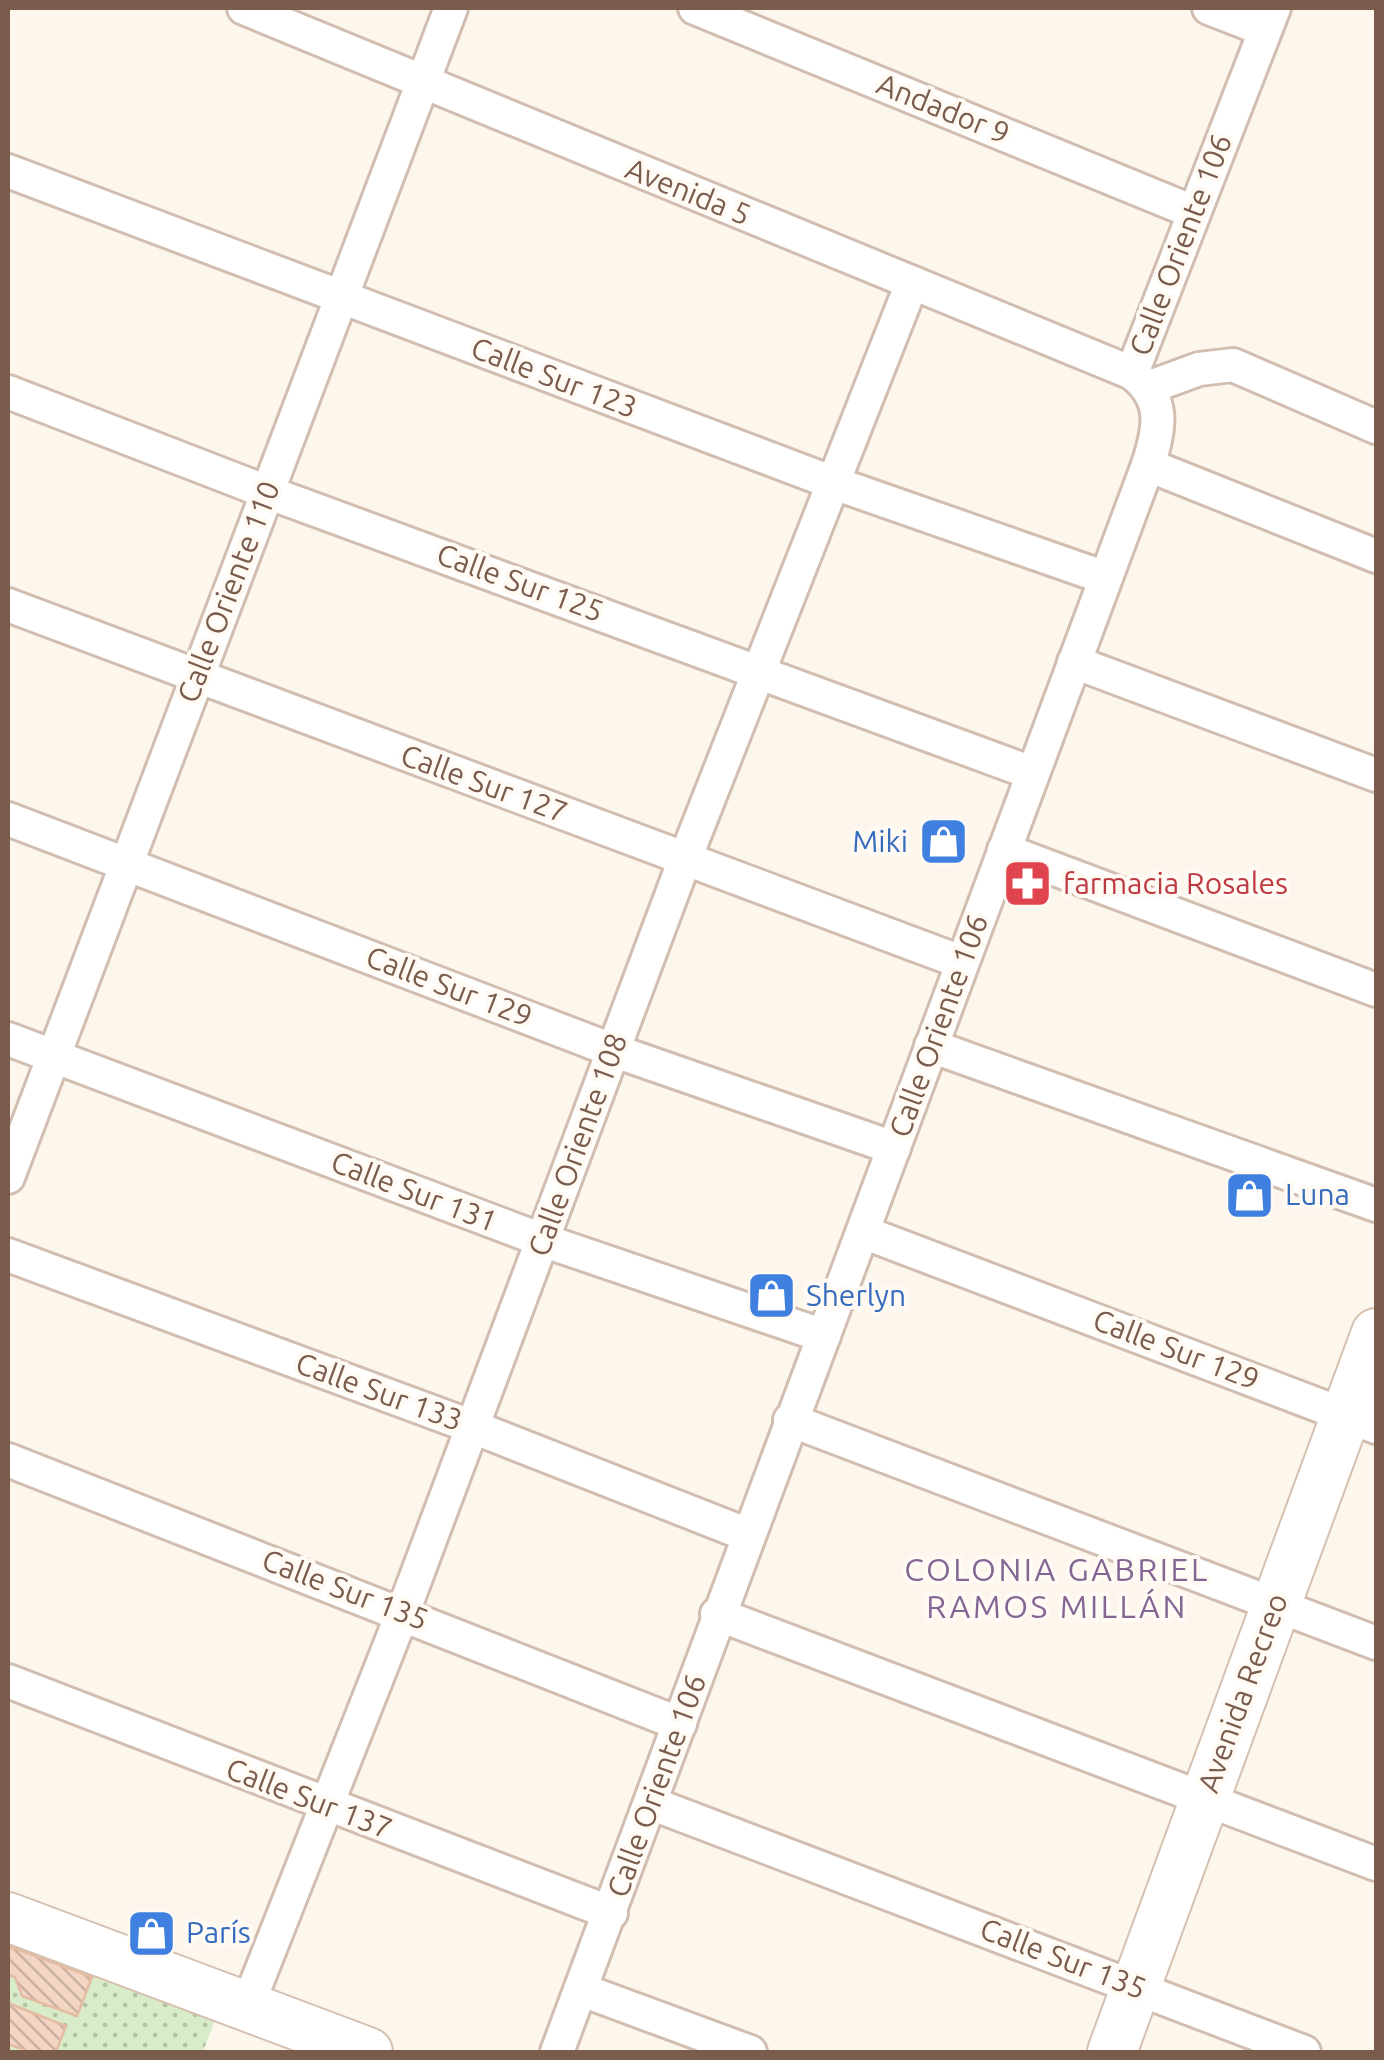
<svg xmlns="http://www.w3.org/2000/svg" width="1384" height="2060" viewBox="0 0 1384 2060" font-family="Ubuntu,sans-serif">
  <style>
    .park { fill: url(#park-dots) }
    .building { fill: url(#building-back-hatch); stroke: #e6bba3; stroke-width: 2.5 }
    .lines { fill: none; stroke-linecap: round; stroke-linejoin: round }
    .street-casing { stroke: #d1beb0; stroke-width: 38 }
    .secondary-casing { stroke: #d6c0b0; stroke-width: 52 }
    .street { stroke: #fff; stroke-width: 32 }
    .secondary { stroke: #fff; stroke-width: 48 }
    .labels { text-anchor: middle; stroke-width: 8; stroke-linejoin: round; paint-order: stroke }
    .street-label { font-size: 30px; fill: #7a5c4d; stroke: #fffaf3 }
    .shop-label { font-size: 30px; fill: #366cbe; stroke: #fffaf3; text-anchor: start }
    .health-label { font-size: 30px; fill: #be3a42; stroke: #fffaf3; text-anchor: start }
    .neighbourhood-label { font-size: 32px; letter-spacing: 2.5px; fill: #846695; stroke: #fffaf3 }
  </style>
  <defs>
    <pattern id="park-dots" width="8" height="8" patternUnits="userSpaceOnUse" patternTransform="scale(2.5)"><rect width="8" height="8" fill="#d8ecc9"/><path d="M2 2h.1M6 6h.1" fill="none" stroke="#b4c2a5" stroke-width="1.8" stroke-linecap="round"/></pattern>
    <pattern id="building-back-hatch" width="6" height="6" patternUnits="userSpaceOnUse" patternTransform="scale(2.5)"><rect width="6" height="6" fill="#f3d5c3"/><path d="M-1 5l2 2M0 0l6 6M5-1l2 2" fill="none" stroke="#cab0a1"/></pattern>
  </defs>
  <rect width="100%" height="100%" fill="#fdf6ec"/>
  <!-- park -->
  <path class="park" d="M8 1941 215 2020 204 2049 212 2052H8Z"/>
  <!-- building -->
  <g class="building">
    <path d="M8 1946 92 1977 77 2016 22 1996 15 1977 8 1975Z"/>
    <path d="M8 2003 66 2026 56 2052H30L8 2044Z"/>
  </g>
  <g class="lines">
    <defs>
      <g id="street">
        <path d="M244 8 1132 373C1166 399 1160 428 1148 465L557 2052"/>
        <path d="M695 8 1191 211"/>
        <path d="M1209 8 1263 29"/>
        <path d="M8 171 831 482 1103 577"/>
        <path d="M1132 373 1274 8"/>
        <path d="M1150 387 1199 369 1233 365 1376 427"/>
        <path d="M8 392 267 492 1032 773"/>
        <path d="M1148 465 1376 556"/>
        <path d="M8 605 961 962"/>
        <path d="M1074 662 1376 775"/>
        <path d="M8 819 612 1050 894 1148"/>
        <path d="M1004 850 1376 990"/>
        <path d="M8 1039 542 1240 824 1336"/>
        <path d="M931 1046 1376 1205"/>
        <path d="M8 1177 451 8"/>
        <path d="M863 1232 1376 1427"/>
        <path d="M8 1255 473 1427 748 1535"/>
        <path d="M790 1420 1376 1643"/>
        <path d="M8 1460 680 1724"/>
        <path d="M717 1614 1376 1864"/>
        <path d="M8 1681 611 1913"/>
        <path d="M653 1804 1304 2052"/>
        <path d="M582 1990 750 2052"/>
        <path d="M247 2007 403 1612 685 859 912 283"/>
      </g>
      <g id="secondary">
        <path d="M8 1917 368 2052"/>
        <path d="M1112 2052 1376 1333"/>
      </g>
    </defs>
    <!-- street casing -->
    <use href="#street" class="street-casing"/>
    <!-- secondary casing -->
    <use href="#secondary" class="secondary-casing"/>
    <!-- street -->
    <use href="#street" class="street"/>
    <!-- secondary -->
    <use href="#secondary" class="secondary"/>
  </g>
  <!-- icons -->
  <defs>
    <symbol id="shop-square" viewBox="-11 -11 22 22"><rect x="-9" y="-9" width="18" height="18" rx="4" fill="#3f7fe0" stroke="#fffaf3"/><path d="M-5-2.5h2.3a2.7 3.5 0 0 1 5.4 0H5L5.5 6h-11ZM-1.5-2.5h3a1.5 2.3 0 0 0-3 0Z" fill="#fff"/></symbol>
    <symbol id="pharmacy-square" viewBox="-11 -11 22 22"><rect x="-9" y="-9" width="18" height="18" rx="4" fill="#e0444e" stroke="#fffaf3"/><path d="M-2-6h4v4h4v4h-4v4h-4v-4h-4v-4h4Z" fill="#fff"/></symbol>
  </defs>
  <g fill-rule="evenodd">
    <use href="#shop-square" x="916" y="814" width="55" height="55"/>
    <use href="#pharmacy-square" x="1000" y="856" width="55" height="55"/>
    <use href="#shop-square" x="1222" y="1168" width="55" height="55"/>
    <use href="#shop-square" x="744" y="1268" width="55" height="55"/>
    <use href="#shop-square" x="124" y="1906" width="55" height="55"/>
  </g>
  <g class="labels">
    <!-- street labels -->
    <g class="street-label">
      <text transform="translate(943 109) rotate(22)" y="10">Andador 9</text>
      <text transform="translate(688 192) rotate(22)" y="10">Avenida 5</text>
      <text transform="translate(1181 245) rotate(-69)" y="10">Calle Oriente 106</text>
      <text transform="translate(554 378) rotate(21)" y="10">Calle Sur 123</text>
      <text transform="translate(520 583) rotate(20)" y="10">Calle Sur 125</text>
      <text transform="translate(229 592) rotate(-69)" y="10">Calle Oriente 110</text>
      <text transform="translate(484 784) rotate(20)" y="10">Calle Sur 127</text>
      <text transform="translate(449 987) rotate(21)" y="10">Calle Sur 129</text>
      <text transform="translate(939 1026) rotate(-70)" y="10">Calle Oriente 106</text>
      <text transform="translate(578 1145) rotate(-70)" y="10">Calle Oriente 108</text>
      <text transform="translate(414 1192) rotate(21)" y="10">Calle Sur 131</text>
      <text transform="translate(1176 1350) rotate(21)" y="10">Calle Sur 129</text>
      <text transform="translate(379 1392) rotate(20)" y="10">Calle Sur 133</text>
      <text transform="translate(345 1590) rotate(21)" y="10">Calle Sur 135</text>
      <text transform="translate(1243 1693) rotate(-70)" y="10">Avenida Recreo</text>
      <text transform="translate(657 1786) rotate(-70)" y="10">Calle Oriente 106</text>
      <text transform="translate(309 1799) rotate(21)" y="10">Calle Sur 137</text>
      <text transform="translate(1063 1959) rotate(21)" y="10">Calle Sur 135</text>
    </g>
    <!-- shop labels -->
    <g class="shop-label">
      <text x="908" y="852" text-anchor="end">Miki</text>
      <text x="1285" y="1205">Luna</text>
      <text x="806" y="1306">Sherlyn</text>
      <text x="186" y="1943">París</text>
    </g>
    <!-- health labels -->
    <g class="health-label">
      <text x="1063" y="894">farmacia Rosales</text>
    </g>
    <!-- neighbourhood labels -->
    <g class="neighbourhood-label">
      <text x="1057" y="1581">COLONIA GABRIEL<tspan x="1057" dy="37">RAMOS MILLÁN</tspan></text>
    </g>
  </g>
  <!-- border -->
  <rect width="1384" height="2060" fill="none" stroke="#7a5c4d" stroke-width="20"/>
</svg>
